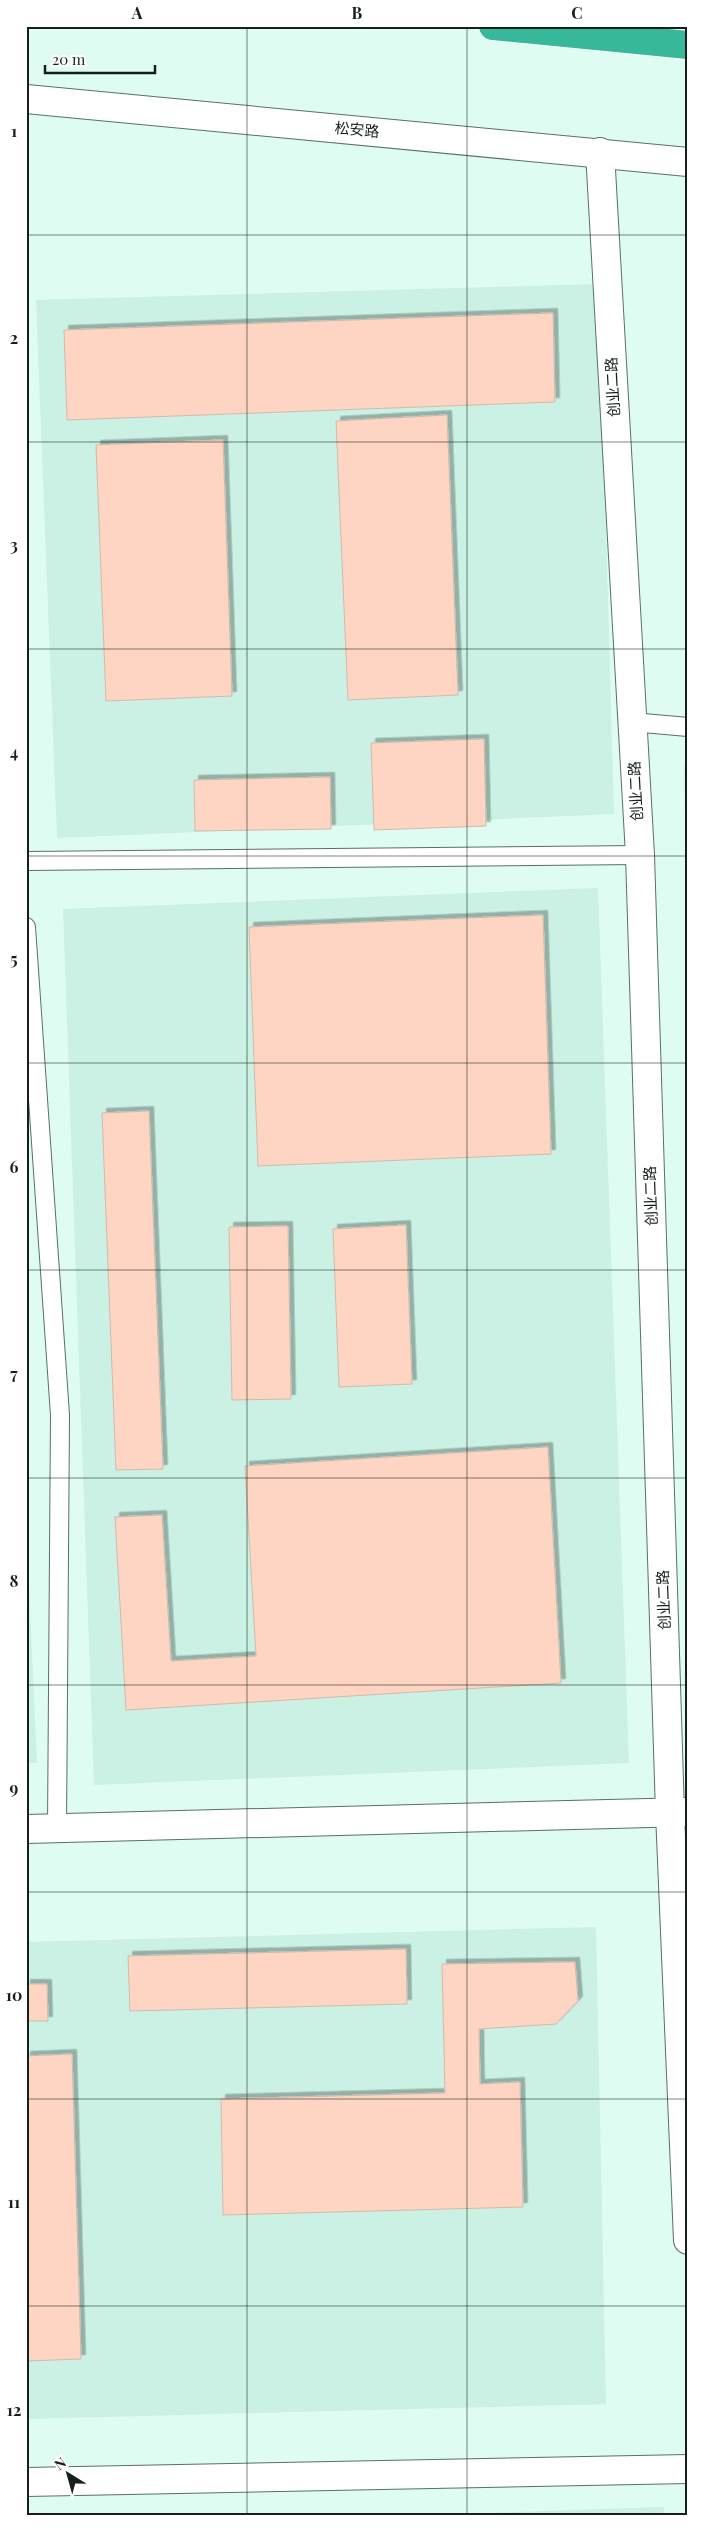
<svg xmlns="http://www.w3.org/2000/svg" width="714" height="2541" viewBox="0 0 714 2541" font-family="'Playfair Display','Noto Sans SC',serif">
  <style>
    .built { fill: #caf1e4 }
    .building { fill: #fdd5c2; stroke: #d3b9ad; filter: url(#shadow) }
    .lines { fill: none; stroke-linecap: round; stroke-linejoin: round }
    .service-casing { stroke: #567168; stroke-width: 20 }
    .minor-casing { stroke: #567168; stroke-width: 30 }
    .secondary-casing { stroke: #567168; stroke-width: 30 }
    .motorway-casing { stroke: #fff; stroke-width: 30 }
    .service { stroke: #fff; stroke-width: 18 }
    .minor { stroke: #fff; stroke-width: 28 }
    .secondary { stroke: #fff; stroke-width: 28 }
    .motorway { stroke: #37b899; stroke-width: 28 }
    .grid { fill: none; stroke: #15201c; stroke-width: 1; stroke-opacity: 0.55 }
    .labels { text-anchor: middle; stroke-width: 4; stroke-linejoin: round; paint-order: stroke }
    .street-label { font-size: 15px; fill: #15201c; stroke: #fff }
    .neatline { fill: none; stroke: #15201c; stroke-width: 2 }
    .grid-label { font-size: 16px; text-anchor: middle; font-weight: bold; fill: #15201c }
  </style>
  <defs>
    <filter id="shadow"><feDropShadow dx="4.5" dy="-4.5" stdDeviation="0" flood-color="#0004"/></filter>
  </defs>
  <rect width="100%" height="100%" fill="#defcf2"/>
  <!-- built -->
  <g class="built">
    <path d="M599 284 614 814 57 838 36 300Z"/>
    <path d="M688 765V956L684 766Z"/>
    <path d="M598 888 629 1763 94 1785 63 909Z"/>
    <path d="M26 1525 37 1763H26Z"/>
    <path d="M596 1927 606 2404 26 2419V1942Z"/>
    <path d="M664 2507V2515H427Z"/>
  </g>
  <!-- building -->
  <g class="building">
    <path d="M553 313 555 402 67 420 64 330Z"/>
    <path d="M447 415 458 695 348 700 336 421Z"/>
    <path d="M223 440 232 696 106 701 96 445Z"/>
    <path d="M484 739 486 826 374 830 371 743Z"/>
    <path d="M330 777 331 829 195 831 194 780Z"/>
    <path d="M543 915 551 1154 258 1166 249 927Z"/>
    <path d="M149 1111 163 1469 116 1470 102 1113Z"/>
    <path d="M406 1225 412 1384 339 1387 333 1229Z"/>
    <path d="M288 1226 291 1399 232 1400 229 1227Z"/>
    <path d="M548 1447 561 1683 126 1710 115 1517 162 1515 171 1661 256 1656 245 1466Z"/>
    <path d="M406 1949 407 2004 130 2011 128 1956Z"/>
    <path d="M575 1962 578 2001 556 2024 479 2029 480 2084 520 2082 523 2207 223 2215 221 2099 445 2093 442 1964Z"/>
    <path d="M26 1984H47L48 2021H26Z"/>
    <path d="M72 2054 81 2359 26 2361V2056Z"/>
  </g>
  <g class="lines">
    <defs>
      <g id="service">
        <path d="M632 722 688 727"/>
        <path d="M26 861 640 855"/>
        <path d="M26 927 60 1415 57 1828"/>
      </g>
      <g id="minor">
        <path d="M600 152 640 855 670 1813 688 2240"/>
        <path d="M26 1829 688 1812"/>
        <path d="M26 2482 688 2469"/>
      </g>
      <path id="secondary" d="M26 99 688 162"/>
      <path id="motorway" d="M493 26 688 45"/>
    </defs>
    <!-- service casing -->
    <use href="#service" class="service-casing"/>
    <!-- minor casing -->
    <use href="#minor" class="minor-casing"/>
    <!-- secondary casing -->
    <use href="#secondary" class="secondary-casing"/>
    <!-- motorway casing -->
    <use href="#motorway" class="motorway-casing"/>
    <!-- service -->
    <use href="#service" class="service"/>
    <!-- minor -->
    <use href="#minor" class="minor"/>
    <!-- secondary -->
    <use href="#secondary" class="secondary"/>
    <!-- motorway -->
    <use href="#motorway" class="motorway"/>
  </g>
  <!-- grid -->
  <path class="grid" d="M247 26V2515M467 26V2515M26 235H688M26 442H688M26 649H688M26 856H688M26 1063H688M26 1270H688M26 1478H688M26 1685H688M26 1892H688M26 2099H688M26 2306H688"/>
  <g class="labels">
    <!-- street labels -->
    <g class="street-label">
      <text transform="translate(357 130) rotate(5)" y="5">松安路</text>
      <text transform="translate(613 387) rotate(-93)" y="5">创业二路</text>
      <text transform="translate(636 791) rotate(-93)" y="5">创业二路</text>
      <text transform="translate(651 1196) rotate(-92)" y="5">创业二路</text>
      <text transform="translate(664 1600) rotate(-92)" y="5">创业二路</text>
    </g>
  </g>
  <!-- border -->
  <rect width="714" height="2541" fill="none" stroke="#ffffff" stroke-width="55"/>
  <!-- north arrow -->
  <g transform="translate(68 2474) rotate(323)" stroke="#ffffff" stroke-width="4" paint-order="stroke">
  <path d="M0-4L9 19L0 12L-9 19Z" fill="#15201c"/>
  <text y="-8" font-size="14" font-weight="bold" text-anchor="middle" fill="#15201c">N</text>
  </g>
  <!-- scale -->
  <path d="M45 65v8h110v-8" fill="none" stroke="#15201c" stroke-width="2.5"/>
  <text x="52" y="65" font-size="15" fill="#15201c" stroke="#ffffff" stroke-width="4" paint-order="stroke">20 m</text>
  <rect x="28" y="28" width="658" height="2486" class="neatline"/>
  <g class="grid-label">
    <text x="137" y="19">A</text>
    <text x="357" y="19">B</text>
    <text x="577" y="19">C</text>
    <text x="14" y="137">1</text>
    <text x="14" y="344">2</text>
    <text x="14" y="551">3</text>
    <text x="14" y="758">4</text>
    <text x="14" y="965">5</text>
    <text x="14" y="1173">6</text>
    <text x="14" y="1380">7</text>
    <text x="14" y="1587">8</text>
    <text x="14" y="1794">9</text>
    <text x="14" y="2001">10</text>
    <text x="14" y="2208">11</text>
    <text x="14" y="2416">12</text>
  </g>
</svg>
